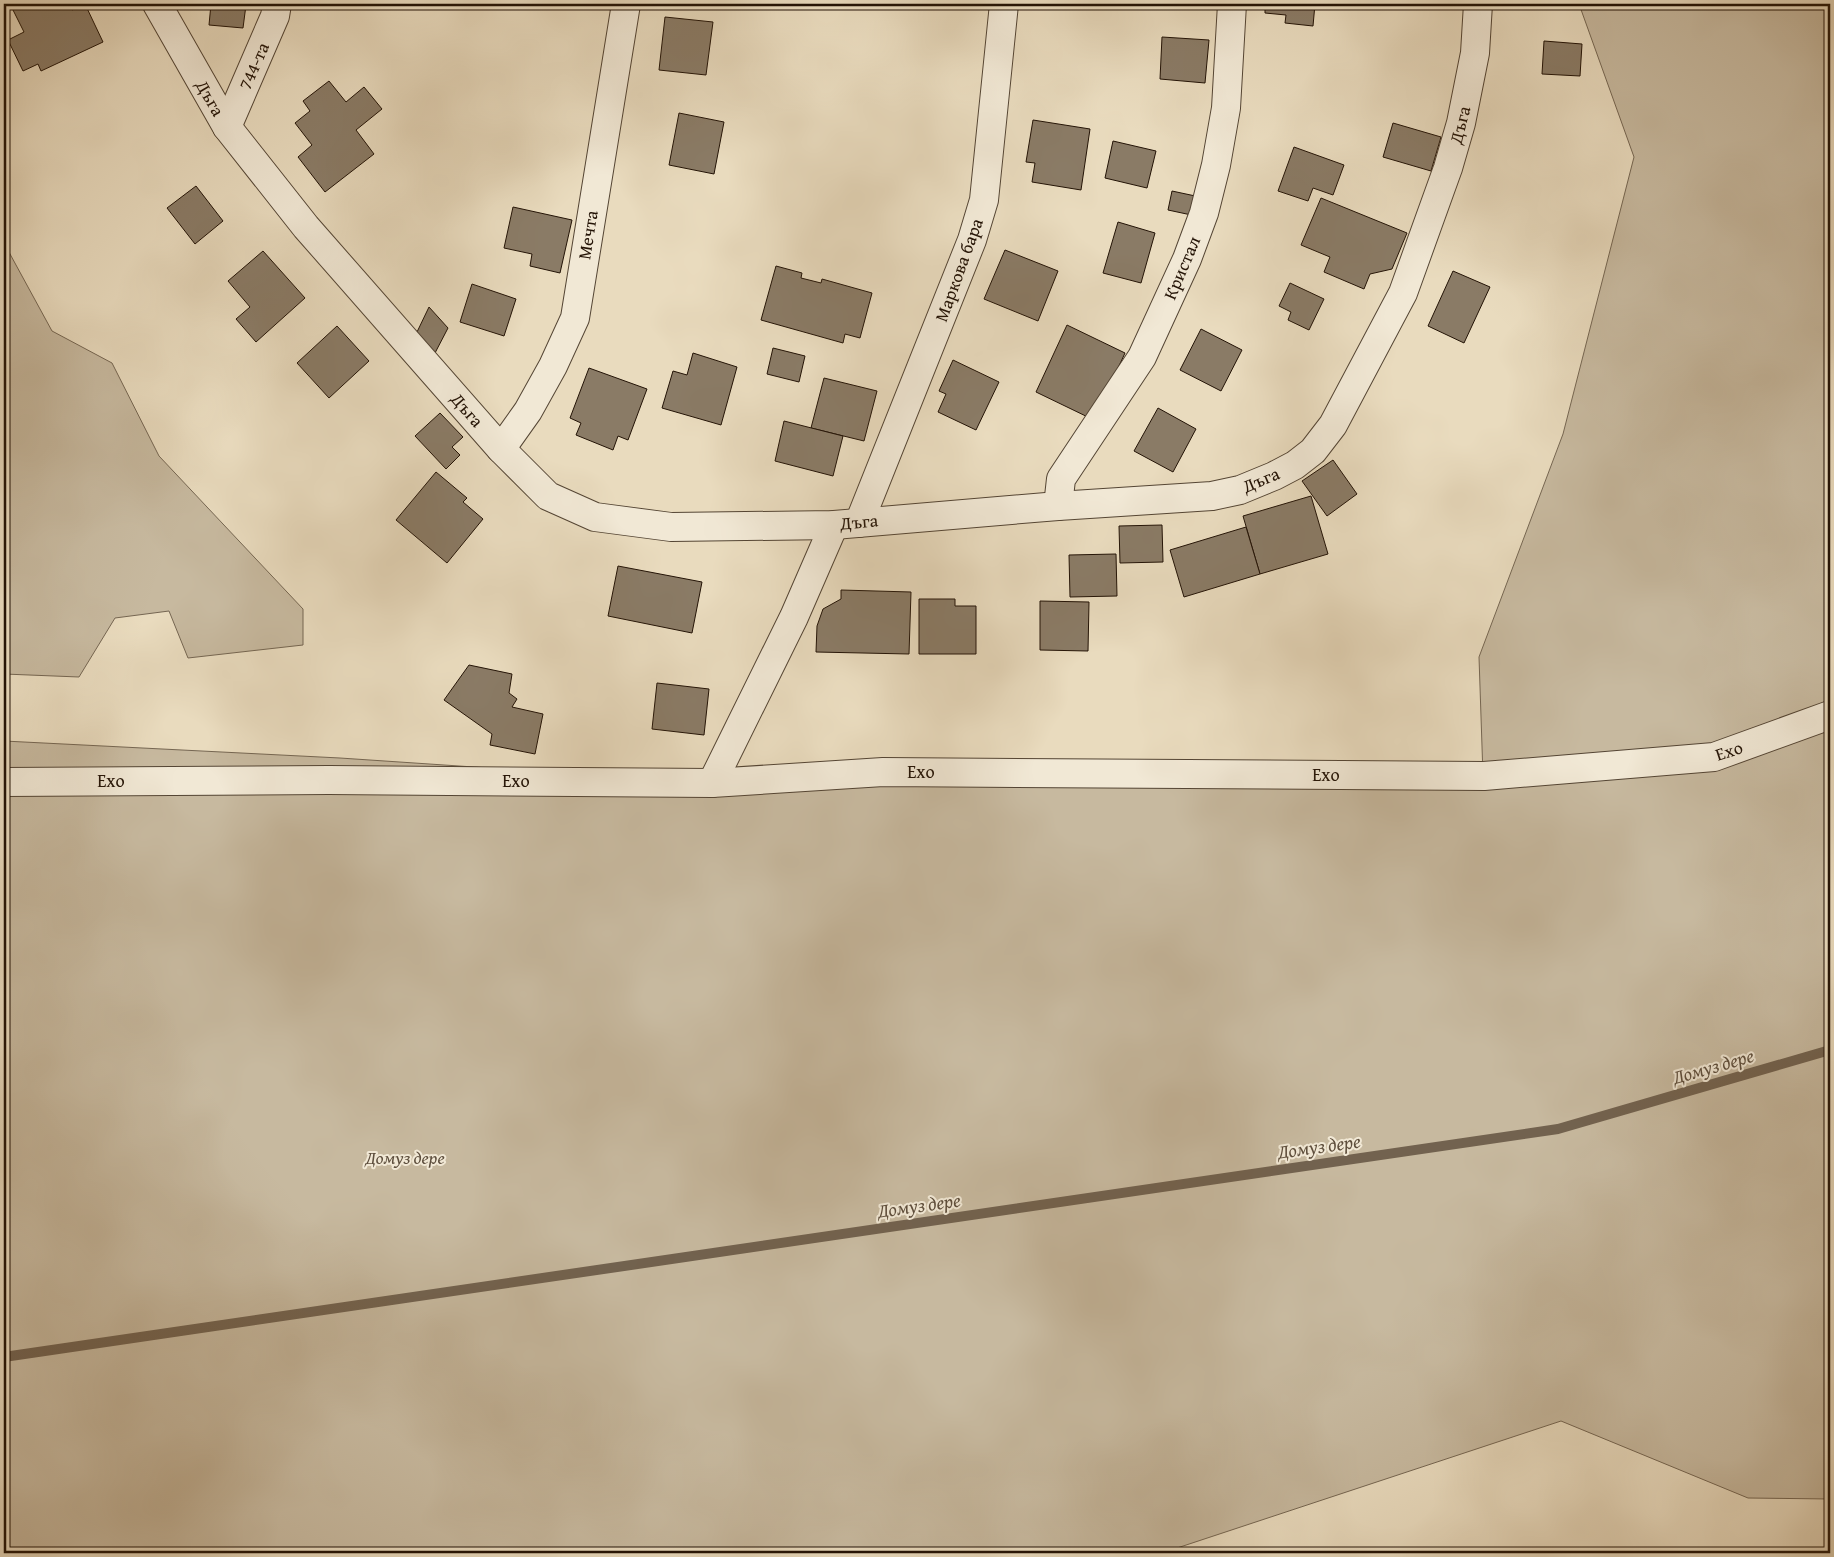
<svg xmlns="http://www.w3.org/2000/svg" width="1834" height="1557" viewBox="0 0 1834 1557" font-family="'Gentium Book Plus',serif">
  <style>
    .green { fill: #c7b99f; stroke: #756652 }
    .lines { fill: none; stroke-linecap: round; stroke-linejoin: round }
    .stream { stroke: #72624f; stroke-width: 10 }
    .building { fill: #8a7b66; stroke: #231306 }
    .minor-casing { stroke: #544534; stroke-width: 30 }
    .minor { stroke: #f1e8d5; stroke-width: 28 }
    .labels { text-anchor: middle; stroke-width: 4; stroke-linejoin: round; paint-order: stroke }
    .street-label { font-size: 18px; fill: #231306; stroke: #f1e8d5 }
    .park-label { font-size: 18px; font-style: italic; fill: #5c4d3c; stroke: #f1e8d5 }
    .water-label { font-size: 19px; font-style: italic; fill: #5e4e3c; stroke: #f1e8d5 }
  </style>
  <rect width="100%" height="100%" fill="#e9dbbe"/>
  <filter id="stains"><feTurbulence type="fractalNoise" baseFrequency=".004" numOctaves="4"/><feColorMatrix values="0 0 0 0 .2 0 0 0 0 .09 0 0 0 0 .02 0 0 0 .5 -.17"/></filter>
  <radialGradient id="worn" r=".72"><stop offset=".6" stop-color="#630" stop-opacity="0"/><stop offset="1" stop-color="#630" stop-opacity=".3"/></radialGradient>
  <!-- green -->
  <g class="green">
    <path d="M1579 4H1830V1499L1748 1498 1561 1421 1162 1553H4V741L340 758 712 783 1483 776 1479 657 1563 434 1634 157Z"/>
    <path d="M4 243 52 331 112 363 159 456 303 609V645L188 658 169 611 115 618 79 677 4 674Z"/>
  </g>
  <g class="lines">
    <!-- stream -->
    <path class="stream" d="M4 1357 1558 1129 1830 1050"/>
  </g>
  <!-- building -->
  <g class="building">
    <path d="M10 4H70L72 10 85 4 103 42 41 71 38 64 23 71 8 40 24 32Z"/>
    <path d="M211 4H256V7L246 5 243 28 209 25Z"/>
    <path d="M1265 4H1315L1313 26 1285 23 1286 15 1265 13Z"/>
    <path d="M665 17 713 22 706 75 659 70Z"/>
    <path d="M1162 37 1209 40 1205 83 1160 79Z"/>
    <path d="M1544 41 1582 44 1580 76 1542 74Z"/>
    <path d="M329 81 346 102 364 87 382 109 356 130 374 154 325 192 298 157 312 145 295 123 310 111 303 101Z"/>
    <path d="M679 113 724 122 714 174 669 165Z"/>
    <path d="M1033 120 1090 129 1081 190 1032 182 1035 163 1026 162Z"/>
    <path d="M1393 123 1441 137 1431 171 1383 157Z"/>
    <path d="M1113 141 1156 151 1147 188 1105 178Z"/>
    <path d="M1294 147 1344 165 1333 195 1313 188 1308 201 1278 191Z"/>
    <path d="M196 186 223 221 195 244 167 208Z"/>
    <path d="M1172 191 1200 197 1196 216 1168 210Z"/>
    <path d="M1321 198 1407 233 1392 269 1370 274 1364 289 1324 272 1330 257 1301 245Z"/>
    <path d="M513 207 572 220 560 273 530 266 532 254 504 248Z"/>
    <path d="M1118 222 1155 233 1141 283 1103 273Z"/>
    <path d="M1005 250 1058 271 1038 321 984 299Z"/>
    <path d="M263 251 305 298 256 342 236 319 250 307 228 281Z"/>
    <path d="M776 266 802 273 801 278 821 283 822 279 872 293 860 338 845 334 843 343 761 320Z"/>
    <path d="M1453 271 1490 287 1464 343 1428 326Z"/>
    <path d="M1290 283 1324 299 1309 330 1288 320 1291 312 1279 306Z"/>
    <path d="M472 284 516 299 504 336 460 322Z"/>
    <path d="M429 307 448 328 435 353 417 332Z"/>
    <path d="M1067 325 1125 353 1094 420 1036 392Z"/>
    <path d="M337 326 369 361 329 398 297 363Z"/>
    <path d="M1201 329 1242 350 1221 391 1180 370Z"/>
    <path d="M773 348 805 356 799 382 767 374Z"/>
    <path d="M693 353 737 367 721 425 662 408 673 371 687 375Z"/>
    <path d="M953 360 999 382 976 430 938 412 946 394 939 391Z"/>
    <path d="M589 368 647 389 628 440 618 436 613 450 576 435 581 423 570 418Z"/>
    <path d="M824 378 877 391 864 441 811 428Z"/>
    <path d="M1158 408 1196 429 1173 472 1134 451Z"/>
    <path d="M440 413 463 437 452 447 460 455 446 469 415 436Z"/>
    <path d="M784 421 843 436 833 476 775 461Z"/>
    <path d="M1333 460 1357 494 1327 516 1302 481Z"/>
    <path d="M436 472 467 498 463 502 483 519 447 563 396 520Z"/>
    <path d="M1311 496 1328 554 1260 574 1243 516Z"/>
    <path d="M1162 525 1163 562 1120 563 1119 526Z"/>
    <path d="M1246 527 1260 574 1184 597 1170 550Z"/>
    <path d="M1116 554 1117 596 1070 597 1069 555Z"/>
    <path d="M618 566 702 582 692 633 608 616Z"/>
    <path d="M841 590 911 592 909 654 816 652 817 626 823 609 841 599Z"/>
    <path d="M919 599H955V606H976V654H919Z"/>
    <path d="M1040 601 1089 602 1088 651 1040 650Z"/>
    <path d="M469 665 512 674 509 693 517 699 512 707 543 714 535 754 490 745 492 734 444 700Z"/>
    <path d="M657 683 709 689 704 735 652 729Z"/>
  </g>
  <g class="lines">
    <defs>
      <g id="minor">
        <path d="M157 4 227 127 306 227 501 449 548 496 595 517 671 527 834 525 1058 506 1212 496 1240 490 1274 476 1295 465 1313 451 1333 425 1403 293 1448 168 1461 123 1475 53 1478 4"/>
        <path d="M227 127 275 16 277 4"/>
        <path d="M501 449 528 411 553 366 575 318 626 4"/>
        <path d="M1058 506 1061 479 1142 357 1187 259 1204 213 1216 165 1226 108 1232 4"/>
        <path d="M859 523 972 240 984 200 1004 4"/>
        <path d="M4 782 329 780 712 783 883 772 1484 776 1714 757 1830 715"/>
        <path d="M712 783 794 617 834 525"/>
      </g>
    </defs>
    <!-- minor casing -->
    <use href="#minor" class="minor-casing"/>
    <!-- minor -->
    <use href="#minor" class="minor"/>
  </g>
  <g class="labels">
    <!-- street labels -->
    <g class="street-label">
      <text transform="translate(254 66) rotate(-66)" y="6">744-та</text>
      <text transform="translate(210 98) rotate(60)" y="6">Дъга</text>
      <text transform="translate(1460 125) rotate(-76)" y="6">Дъга</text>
      <text transform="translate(588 235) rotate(-81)" y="6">Мечта</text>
      <text transform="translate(1182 268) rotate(-67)" y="6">Кристал</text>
      <text transform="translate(959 270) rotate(-70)" y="6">Маркова бара</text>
      <text transform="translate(467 410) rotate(49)" y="6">Дъга</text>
      <text transform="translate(1261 480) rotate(-23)" y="6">Дъга</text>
      <text transform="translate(859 522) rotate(-5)" y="6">Дъга</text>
      <text transform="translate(1729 751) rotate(-18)" y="6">Ехо</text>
      <text x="921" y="778">Ехо</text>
      <text x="1326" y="781">Ехо</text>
      <text x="111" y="787">Ехо</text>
      <text x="516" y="787">Ехо</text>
    </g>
    <!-- park labels -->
    <g class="park-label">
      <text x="405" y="1164">Домуз дере</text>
    </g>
    <!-- water labels -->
    <g class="water-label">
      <text transform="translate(1713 1066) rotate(-16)" y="7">Домуз дере</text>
      <text transform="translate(1319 1146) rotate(-8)" y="7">Домуз дере</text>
      <text transform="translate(919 1205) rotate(-8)" y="7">Домуз дере</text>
    </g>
  </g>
  <!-- margin -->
  <rect width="1834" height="1557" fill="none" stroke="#e9dbbe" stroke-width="20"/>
  <rect x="5" y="5" width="1824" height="1547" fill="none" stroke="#231306" stroke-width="2.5"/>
  <rect x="10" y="10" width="1814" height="1537" fill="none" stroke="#231306"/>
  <rect width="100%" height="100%" filter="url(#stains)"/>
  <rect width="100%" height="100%" fill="url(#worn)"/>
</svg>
